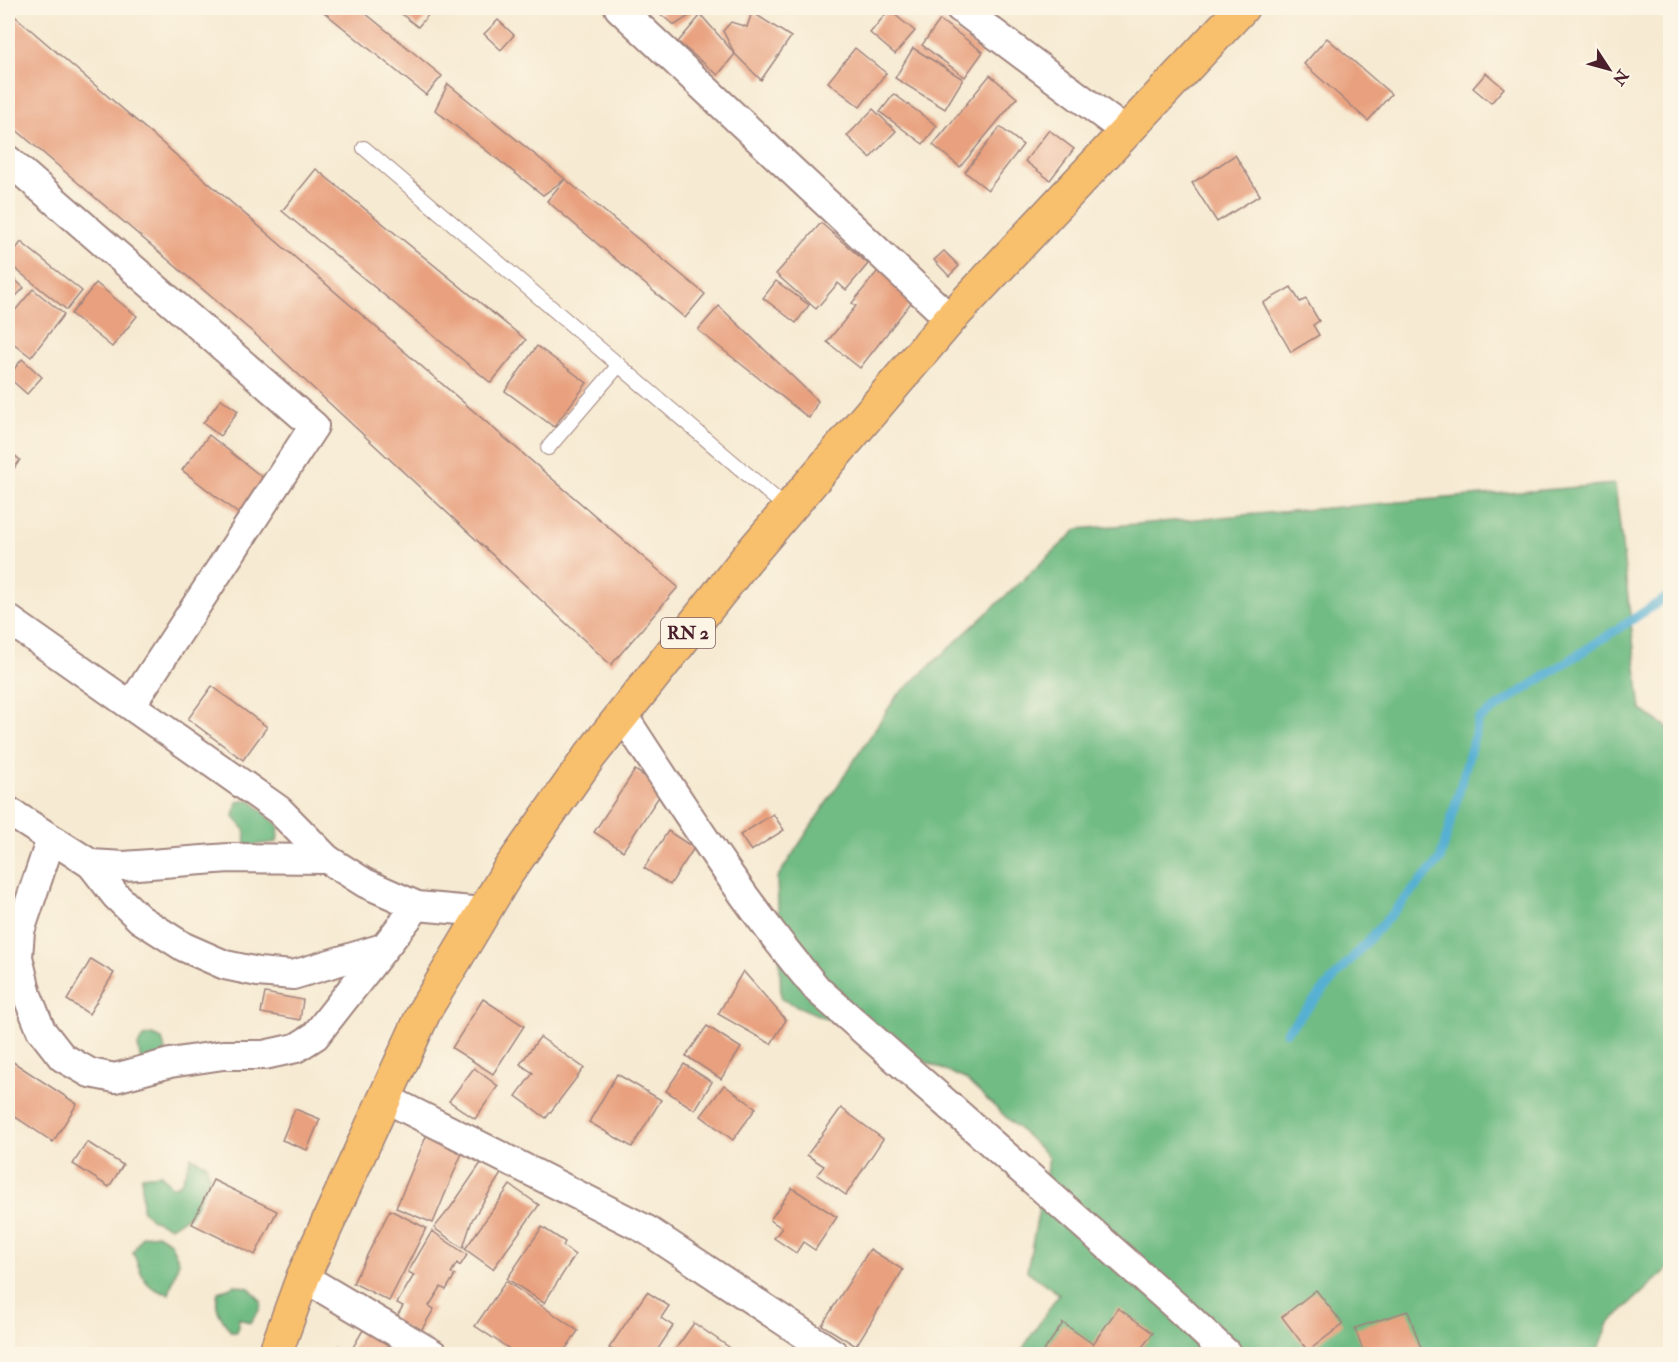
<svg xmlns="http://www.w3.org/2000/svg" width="1678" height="1362" viewBox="0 0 1678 1362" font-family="'IM FELL Double Pica',serif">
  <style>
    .forest { fill: #71bc84; stroke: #5e6e58; stroke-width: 1.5 }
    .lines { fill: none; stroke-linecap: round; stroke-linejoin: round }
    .stream { stroke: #56b0d3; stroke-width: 9 }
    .building { fill: #e8a07e }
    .lane-casing { stroke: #a0847e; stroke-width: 16 }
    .street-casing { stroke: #a0847e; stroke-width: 32 }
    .highway-casing { stroke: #a0847e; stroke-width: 36 }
    .lane { stroke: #fff; stroke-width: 14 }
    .street { stroke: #fff; stroke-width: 28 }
    .highway { stroke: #f8bf6c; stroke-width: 33 }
    .labels { text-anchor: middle; stroke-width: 4.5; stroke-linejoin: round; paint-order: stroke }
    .shield { fill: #fcf5e5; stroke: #7f5f63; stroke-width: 1.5 }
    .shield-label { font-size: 18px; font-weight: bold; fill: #4a1f2b }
  </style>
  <rect width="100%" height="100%" fill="#fcf5e5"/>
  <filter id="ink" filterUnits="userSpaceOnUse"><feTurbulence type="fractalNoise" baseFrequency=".0167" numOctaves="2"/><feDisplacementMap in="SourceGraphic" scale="12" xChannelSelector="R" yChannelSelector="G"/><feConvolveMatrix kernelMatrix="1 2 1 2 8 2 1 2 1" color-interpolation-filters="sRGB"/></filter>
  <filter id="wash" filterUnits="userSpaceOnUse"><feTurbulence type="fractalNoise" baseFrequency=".008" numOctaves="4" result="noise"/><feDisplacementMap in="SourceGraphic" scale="24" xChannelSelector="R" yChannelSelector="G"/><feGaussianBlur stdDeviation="1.35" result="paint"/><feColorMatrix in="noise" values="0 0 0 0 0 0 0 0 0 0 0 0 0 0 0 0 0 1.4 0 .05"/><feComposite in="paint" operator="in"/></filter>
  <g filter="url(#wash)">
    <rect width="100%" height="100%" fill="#f6ead2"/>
    <!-- forest -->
    <g class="forest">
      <path d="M1615 484 1641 710 1670 729V1267L1609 1323 1597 1354H1019L1059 1294 1027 1271 1049 1157 965 1079 781 999 777 878 896 697 1078 529Z"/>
      <path d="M250 800 279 826 277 842 246 846 245 830 234 817 237 802Z"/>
      <path d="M153 1035 162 1039 167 1058 142 1067 138 1046 143 1037Z"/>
      <path d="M191 1157 206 1164 210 1178 191 1214 171 1227 151 1219 142 1209V1176L161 1174 172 1187 181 1183Z"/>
      <path d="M157 1234 170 1242 179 1261 169 1294C143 1289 142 1274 133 1252L142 1236Z"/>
      <path d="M235 1285 249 1288 261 1301 260 1309 250 1323 239 1318 237 1332H231C222 1318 213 1310 218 1292Z"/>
    </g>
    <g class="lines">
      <!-- stream -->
      <path class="stream" d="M1286 1032 1440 860 1479 719 1670 595"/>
    </g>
    <g id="blocks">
      <!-- building -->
      <g class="building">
        <path d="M8 8H14L10 12 678 587 611 665 256 335 8 123Z"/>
        <path d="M319 8H359L442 76 426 95Z"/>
        <path d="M394 8H434L418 27Z"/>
        <path d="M665 8H695L689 16 675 25 660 14Z"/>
        <path d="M889 10 915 31 895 54 870 33Z"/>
        <path d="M752 12 791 37 761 80 735 54 723 31 731 22 747 27Z"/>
        <path d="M701 15 735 54 718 75 678 42Z"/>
        <path d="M498 20 514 35 501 50 484 34Z"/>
        <path d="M940 20 983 52 965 77 922 45Z"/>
        <path d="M1327 38 1391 94 1368 121 1304 64Z"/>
        <path d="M855 48 886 73 860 107 828 82Z"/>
        <path d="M913 48 963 79 945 109 895 78Z"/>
        <path d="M1486 73 1504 88 1491 103 1473 88Z"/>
        <path d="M990 75 1017 98 960 167 933 145Z"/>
        <path d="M448 84 565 179 705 294 685 318 547 201 565 179 543 195 435 110Z"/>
        <path d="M894 94 937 126 923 144 880 112Z"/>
        <path d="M873 109 896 131 870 158 847 136Z"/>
        <path d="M1000 127 1023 145 988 190 965 172Z"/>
        <path d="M1049 130 1074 149 1050 180 1025 161Z"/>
        <path d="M1235 155 1260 195 1217 222 1192 183Z"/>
        <path d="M316 169 526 340 491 383 282 211Z"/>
        <path d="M821 223 868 264 846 290 838 283 816 309 776 274Z"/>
        <path d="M21 242 82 291 67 310 8 263V260Z"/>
        <path d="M944 251 959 266 949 276 934 260Z"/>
        <path d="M881 267 917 295 860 368 827 342 856 306 852 303Z"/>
        <path d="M8 273 24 288 9 303 8 302Z"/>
        <path d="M776 281 809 305 796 323 763 298Z"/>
        <path d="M96 283 137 316 112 347 71 314Z"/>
        <path d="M1291 287 1300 302 1306 299 1319 321 1313 325 1319 335 1291 352 1263 303Z"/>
        <path d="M33 289 64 314 31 357 8 339V319Z"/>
        <path d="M719 306 818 401 809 418 698 330Z"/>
        <path d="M537 346 587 383 554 427 505 391Z"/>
        <path d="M22 359 42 377 27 394 8 377Z"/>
        <path d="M221 399 238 411 220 436 203 423Z"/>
        <path d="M209 435 267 481 240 515 182 470Z"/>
        <path d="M8 450 20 460 8 477Z"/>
        <path d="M212 686 267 727 243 760 188 719Z"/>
        <path d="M635 770 664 789 623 851 594 832Z"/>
        <path d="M773 814 784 830 751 851 740 835Z"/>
        <path d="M668 831 694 848 670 885 644 868Z"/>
        <path d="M91 959 114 973 89 1014 67 1000Z"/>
        <path d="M743 971 786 1020 771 1044 718 1014Z"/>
        <path d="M265 993 303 1000 300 1020 261 1013Z"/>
        <path d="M483 999 524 1026 493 1074 452 1048Z"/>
        <path d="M707 1026 741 1048 721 1079 686 1056Z"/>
        <path d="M540 1037 584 1068 546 1118 516 1096 533 1073 520 1064Z"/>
        <path d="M10 1060 77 1104 53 1142 8 1112V1063Z"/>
        <path d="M684 1064 712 1082 695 1110 666 1091Z"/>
        <path d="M474 1068 498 1086 475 1119 449 1101Z"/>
        <path d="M617 1074 661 1100 632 1147 589 1122Z"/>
        <path d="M724 1085 756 1108 733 1140 701 1116Z"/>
        <path d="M841 1108 883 1139 846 1195 817 1175 824 1166 807 1155Z"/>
        <path d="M295 1109 320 1119 307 1150 282 1140Z"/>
        <path d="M428 1132 453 1142 450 1148 462 1153 433 1223 396 1208Z"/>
        <path d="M87 1142 123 1165 109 1187 73 1164Z"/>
        <path d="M483 1160 502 1172 472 1220 463 1248 434 1228 451 1207Z"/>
        <path d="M213 1180 277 1211 255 1255 192 1224Z"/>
        <path d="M510 1185 539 1205 493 1269 465 1249Z"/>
        <path d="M792 1188 837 1217 815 1250 803 1242 796 1253 774 1238 782 1228 770 1220Z"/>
        <path d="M390 1210 426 1228 389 1301 353 1283Z"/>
        <path d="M542 1227 565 1242 563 1246 575 1255 544 1303 507 1279Z"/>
        <path d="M432 1231 467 1255 460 1266 457 1263 451 1273 455 1275 446 1290 441 1287 429 1306 434 1309 418 1336 394 1321 403 1306 397 1303 414 1275 408 1272Z"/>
        <path d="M870 1249 903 1270 856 1346 822 1325Z"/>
        <path d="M506 1281 578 1331 562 1354H504L508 1348 475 1326Z"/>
        <path d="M1316 1290 1343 1324 1308 1351 1282 1317Z"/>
        <path d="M647 1292 669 1306 661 1318 673 1326 658 1349 667 1354H619L609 1348Z"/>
        <path d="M1118 1308 1153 1333 1137 1354H1046L1043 1352 1063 1323 1093 1344Z"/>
        <path d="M1408 1311 1423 1354H1364L1355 1328Z"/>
        <path d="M694 1323 739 1354H672Z"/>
        <path d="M363 1330 401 1351 399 1354H349Z"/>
        <path d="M332 1347 345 1354H328Z"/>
      </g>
    </g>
  </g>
  <g filter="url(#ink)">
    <use href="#blocks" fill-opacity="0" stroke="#a0847e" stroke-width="1.5"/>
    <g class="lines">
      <defs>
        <g id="lane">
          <path d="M364 148 789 510"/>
          <path d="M548 448 619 365"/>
        </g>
        <g id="street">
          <path d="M619 8 950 319"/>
          <path d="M960 8 1126 132"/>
          <path d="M8 160 314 426 131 705"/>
          <path d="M8 619 279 810 327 859 365 883 417 906 483 912"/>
          <path d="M622 714C684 808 744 904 818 990L1178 1308 1227 1354"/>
          <path d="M8 811 91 864 124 866 229 858 327 859"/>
          <path d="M51 839 20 931 18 957 27 995 41 1030 62 1057 90 1073 115 1078 170 1063 223 1055H264L296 1048 315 1036 417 906"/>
          <path d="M91 864 116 896 140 919 184 947 225 965 258 972 293 975 383 948"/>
          <path d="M385 1098 647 1230 834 1354"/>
          <path d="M303 1277 433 1354"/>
        </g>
        <path id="highway" d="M275 1354 303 1277 425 1010 507 873 589 757 747 558 950 319 1242 8"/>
      </defs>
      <!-- lane casing -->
      <use href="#lane" class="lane-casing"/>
      <!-- street casing -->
      <use href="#street" class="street-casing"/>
      <!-- highway casing -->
      <use href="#highway" class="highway-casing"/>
      <!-- lane -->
      <use href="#lane" class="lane"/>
      <!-- street -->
      <use href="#street" class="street"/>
      <!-- highway -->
      <use href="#highway" class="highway"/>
    </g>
  </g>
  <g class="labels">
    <!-- shield labels -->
    <rect class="shield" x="661" y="618" width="54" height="30" rx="4.5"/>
    <g class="shield-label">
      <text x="688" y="639">RN 2</text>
    </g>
  </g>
  <!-- margin -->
  <rect width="1678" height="1362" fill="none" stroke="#fcf5e5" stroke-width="30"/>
  <!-- north arrow -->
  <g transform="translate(1609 69) rotate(126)" stroke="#fcf5e5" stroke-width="4.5" paint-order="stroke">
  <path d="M0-4.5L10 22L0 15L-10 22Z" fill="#4a1f2b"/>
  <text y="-9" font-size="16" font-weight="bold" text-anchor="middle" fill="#4a1f2b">N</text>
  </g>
</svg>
